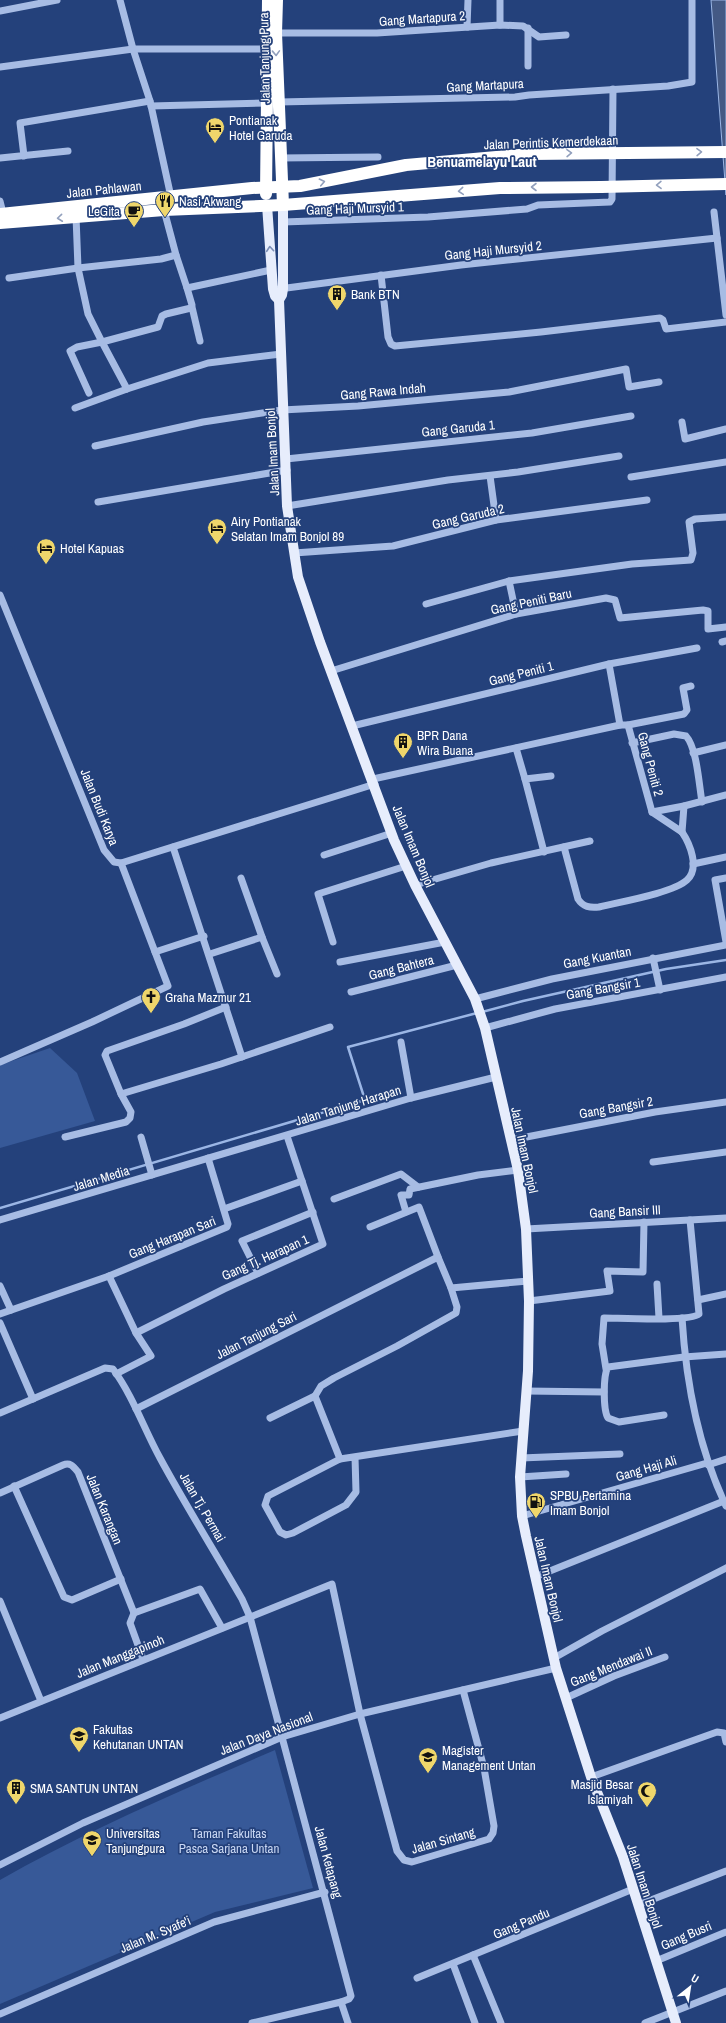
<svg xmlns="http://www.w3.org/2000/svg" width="726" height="2023" viewBox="0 0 726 2023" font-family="'Archivo Narrow',sans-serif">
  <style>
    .green { fill: #375998 }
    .water { fill: #445984; stroke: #9bb6e5 }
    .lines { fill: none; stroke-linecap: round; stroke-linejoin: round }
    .stream { stroke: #9bb6e5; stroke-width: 2.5 }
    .minor { stroke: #a7bce4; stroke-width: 7 }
    .major { stroke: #e7edfc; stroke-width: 10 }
    .highway { stroke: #fff; stroke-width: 12 }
    .highway-bridge { stroke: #fff; stroke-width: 12 }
    .oneway { stroke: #92a0bd }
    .oneway2 { stroke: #7c8eb5 }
    .labels { text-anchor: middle; stroke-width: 3.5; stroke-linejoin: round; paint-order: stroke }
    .street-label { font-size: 13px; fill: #fff; stroke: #24417b }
    .poi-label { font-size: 13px; fill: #fff; stroke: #24417b; text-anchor: start }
    .park-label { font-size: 13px; fill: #cad8f4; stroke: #24417b }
    .quarter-label { font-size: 15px; font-weight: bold; fill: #fff; stroke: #24417b }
  </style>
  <rect width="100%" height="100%" fill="#24417b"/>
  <!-- green -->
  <g class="green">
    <path d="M50 1048 77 1073 95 1121 0 1148V1065Z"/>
    <path d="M275 1750 313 1888 215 1912 0 2004V1880C88 1830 182 1790 275 1750Z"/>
  </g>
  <!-- water -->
  <path class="water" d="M711 0H726V195Z"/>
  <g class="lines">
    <!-- stream -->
    <g class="stream">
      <path d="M482 1012 523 1001 666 969 726 960"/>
      <path d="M0 1208 365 1100 348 1047 477 1013"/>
    </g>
    <!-- minor -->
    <g class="minor">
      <path d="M120 0 133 49 150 101 171 197"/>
      <path d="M0 11 57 0"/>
      <path d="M500 25V0"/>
      <path d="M467 27 468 0"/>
      <path d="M528 28V66"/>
      <path d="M276 33H377L500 25 523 26 539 37 566 35"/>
      <path d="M0 67 133 49H266"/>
      <path d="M279 102 515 97 529 95 668 86 692 82V0"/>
      <path d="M151 106 266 103"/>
      <path d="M24 156 20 123 150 101"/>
      <path d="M0 158 68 151"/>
      <path d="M280 158 378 157"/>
      <path d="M0 201 3 213"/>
      <path d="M714 212 726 315"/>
      <path d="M76 216 78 268 88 314 102 342 77 347 70 351 89 393"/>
      <path d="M283 222 428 217 527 209 538 205 610 202 612 199 613 89"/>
      <path d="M176 255 187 288"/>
      <path d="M381 275 388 337 391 344 395 346 541 332 660 318 663 320 666 329 726 322"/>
      <path d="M9 278 78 268 161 259 176 255 164 210"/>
      <path d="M279 289 461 265 717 238"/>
      <path d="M192 307 200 341"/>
      <path d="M127 389 102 342 158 327 162 316 166 314 191 308 192 305 187 288 271 270"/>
      <path d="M75 408 127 389 208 363 281 354"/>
      <path d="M682 422 685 439 726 429"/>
      <path d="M95 446 203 422 282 410 358 406 509 392 626 369 629 387 659 382"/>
      <path d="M286 459 532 433 631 416"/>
      <path d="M490 476 496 520"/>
      <path d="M631 477 726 462"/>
      <path d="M98 502 287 470"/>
      <path d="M287 506 448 480 518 472 619 456"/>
      <path d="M294 553 393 546 496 520 647 500"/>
      <path d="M509 581 516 614"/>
      <path d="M0 595 104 850 114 862 121 863 375 784"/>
      <path d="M426 604 509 581 632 564 691 560 693 553 689 522 695 519 726 517"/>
      <path d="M722 642 726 641"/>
      <path d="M609 664 620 725"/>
      <path d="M331 671 516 614 606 598 615 600 620 618 703 610 708 611V629L726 627"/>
      <path d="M628 725 684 714 687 710 683 688 691 686"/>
      <path d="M352 726 609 664 697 648"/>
      <path d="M632 743 674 734 686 736C697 748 699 785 702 802"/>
      <path d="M516 748 525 779"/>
      <path d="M693 753 726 745"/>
      <path d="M373 779 620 725H628L652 812 682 832C690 844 700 868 687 880 673 893 619 902 599 907 590 908 583 907 578 899L564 847"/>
      <path d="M652 812 684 806 726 795"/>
      <path d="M682 832 684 806"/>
      <path d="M173 847 242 1057"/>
      <path d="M544 852 525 779 551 776"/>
      <path d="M324 855 392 833"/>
      <path d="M693 864 726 857"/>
      <path d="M241 878 262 937"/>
      <path d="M726 878 715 880 726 942"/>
      <path d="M415 885 491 863 590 841"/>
      <path d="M333 942 318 894 406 866"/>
      <path d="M155 952 204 936"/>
      <path d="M210 954 262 937 277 974"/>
      <path d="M653 958 660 990"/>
      <path d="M340 962 445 942"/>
      <path d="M351 992 457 965"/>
      <path d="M475 999 552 979 726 945"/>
      <path d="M485 1028 555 1009 726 977"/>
      <path d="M401 1042 411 1098"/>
      <path d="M0 1062 92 1022 168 986 121 863"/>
      <path d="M121 1094 221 1064 330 1027"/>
      <path d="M65 1137 126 1122 130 1118 131 1112 121 1094 105 1055 107 1051 184 1024 226 1007"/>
      <path d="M141 1137 152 1175"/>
      <path d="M511 1140 655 1112 726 1102"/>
      <path d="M653 1162 726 1152"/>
      <path d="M334 1199 401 1174 418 1187"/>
      <path d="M224 1209 302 1181"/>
      <path d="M406 1212 401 1195H409L410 1189 478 1175 518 1170"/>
      <path d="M0 1220 411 1098 496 1077"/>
      <path d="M370 1227 419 1207 438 1257"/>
      <path d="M526 1229 726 1218"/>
      <path d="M258 1273 242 1241 313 1212"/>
      <path d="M109 1276 136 1333 151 1356 116 1374"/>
      <path d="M657 1284 659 1318"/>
      <path d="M0 1286 11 1310"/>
      <path d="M698 1300 726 1294"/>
      <path d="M529 1301 610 1291 607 1271 643 1272 644 1222"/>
      <path d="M0 1314 109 1276 227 1227 228 1224 208 1158"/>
      <path d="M682 1318C686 1383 698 1447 726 1506"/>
      <path d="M0 1323 33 1399"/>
      <path d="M136 1333 224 1289 323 1244 287 1136"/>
      <path d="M606 1369 602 1344 604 1318C619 1318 690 1322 699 1314L690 1220"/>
      <path d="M526 1391 604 1392"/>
      <path d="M136 1409 438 1257 451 1288 528 1281"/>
      <path d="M0 1413 105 1368 113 1369C133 1396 144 1429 160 1458 186 1506 215 1552 242 1599L250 1617 351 1996 349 1999 341 2002 252 2023"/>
      <path d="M664 1415 619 1422 608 1418C603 1410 603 1375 608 1367L684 1357 726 1354"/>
      <path d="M270 1418 315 1396"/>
      <path d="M355 1457 356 1492 346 1505 293 1533 286 1535 280 1532 265 1505 268 1496 340 1459 523 1431"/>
      <path d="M521 1458 620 1454"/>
      <path d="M340 1459 315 1396 321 1386 334 1378 397 1346 456 1313 457 1307 451 1288"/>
      <path d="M708 1465 726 1459"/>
      <path d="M520 1477 566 1474"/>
      <path d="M14 1486 64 1597 72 1600 121 1579"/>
      <path d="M0 1493 63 1465C70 1462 73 1466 78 1472L134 1613 200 1589 222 1628"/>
      <path d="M522 1516 707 1463"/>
      <path d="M535 1577 724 1501"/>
      <path d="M0 1601 41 1701"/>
      <path d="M134 1613 130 1623 143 1659"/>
      <path d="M554 1658 602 1631 726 1568"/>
      <path d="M566 1698 614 1676 665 1657"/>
      <path d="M0 1718 332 1584 360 1714 397 1851 404 1860 412 1862 489 1839 493 1833 494 1826 484 1768 463 1690"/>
      <path d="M591 1777 717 1732 724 1733 726 1742"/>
      <path d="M0 1865 83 1823 282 1737 360 1714 556 1668"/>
      <path d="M638 1905 726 1871"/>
      <path d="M473 1955 501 2023"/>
      <path d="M656 1961 726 1932"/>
      <path d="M453 1964 475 2023"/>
      <path d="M417 1978 633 1889"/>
      <path d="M341 2002 348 2023"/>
      <path d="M0 2014 214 1922 325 1892"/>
      <path d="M645 2023 726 1991"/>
    </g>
    <!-- major -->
    <g class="major">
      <path d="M267 205 273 289 275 296 279 300"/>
      <path d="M283 205V289L282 295 279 300 287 506 298 577 320 642 394 840 415 885 475 999 485 1028 518 1170 526 1229 529 1301 528 1371 520 1477 522 1516 526 1536 556 1668 591 1777 623 1857 676 2023"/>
    </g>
    <!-- highway -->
    <g class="highway">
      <path d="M277 0 276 33 283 205"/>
      <path d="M266 194 268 0"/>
      <path d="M0 214 252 188 300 186 406 165 530 154"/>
      <path d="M0 223 164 210 283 205 500 188 601 187"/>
    </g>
    <!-- highway-bridge -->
    <g class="highway-bridge">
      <path d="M530 154 726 152"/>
      <path d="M601 187 726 184"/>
    </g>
  </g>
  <!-- one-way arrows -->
  <defs><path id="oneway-chevron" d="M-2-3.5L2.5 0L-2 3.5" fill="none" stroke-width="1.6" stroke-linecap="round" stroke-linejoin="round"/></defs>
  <g class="oneway">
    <use href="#oneway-chevron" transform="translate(276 53) rotate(88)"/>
    <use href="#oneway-chevron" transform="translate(699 152) rotate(-1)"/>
    <use href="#oneway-chevron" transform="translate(569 153) rotate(-1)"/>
    <use href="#oneway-chevron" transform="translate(322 182) rotate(-12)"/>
    <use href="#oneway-chevron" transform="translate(659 185) rotate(179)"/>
    <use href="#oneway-chevron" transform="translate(534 187) rotate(180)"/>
    <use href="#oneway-chevron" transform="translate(461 191) rotate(175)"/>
    <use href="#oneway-chevron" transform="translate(60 218) rotate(174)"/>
  </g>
  <use class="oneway2" href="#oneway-chevron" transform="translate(270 249) rotate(-95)"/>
  <!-- icons -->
  <defs>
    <symbol id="hotel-pin" viewBox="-11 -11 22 30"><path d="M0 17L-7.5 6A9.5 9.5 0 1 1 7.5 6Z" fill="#efd66b" stroke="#24417b"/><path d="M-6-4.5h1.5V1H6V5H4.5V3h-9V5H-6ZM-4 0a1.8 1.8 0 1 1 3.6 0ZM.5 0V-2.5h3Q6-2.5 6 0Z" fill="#111"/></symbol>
    <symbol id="restaurant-pin" viewBox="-11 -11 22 30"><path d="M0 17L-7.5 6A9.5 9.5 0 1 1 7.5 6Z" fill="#efd66b" stroke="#24417b"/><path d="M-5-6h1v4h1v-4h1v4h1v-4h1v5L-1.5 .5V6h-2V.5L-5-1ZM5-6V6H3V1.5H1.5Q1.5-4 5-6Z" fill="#111"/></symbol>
    <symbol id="cafe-pin" viewBox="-11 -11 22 30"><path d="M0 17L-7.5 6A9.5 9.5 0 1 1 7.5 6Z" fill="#efd66b" stroke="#24417b"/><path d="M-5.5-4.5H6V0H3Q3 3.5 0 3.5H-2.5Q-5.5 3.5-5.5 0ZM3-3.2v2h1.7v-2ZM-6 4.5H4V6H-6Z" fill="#111"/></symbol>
    <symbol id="building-pin" viewBox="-11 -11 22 30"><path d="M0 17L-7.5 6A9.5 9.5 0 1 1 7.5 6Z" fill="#efd66b" stroke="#24417b"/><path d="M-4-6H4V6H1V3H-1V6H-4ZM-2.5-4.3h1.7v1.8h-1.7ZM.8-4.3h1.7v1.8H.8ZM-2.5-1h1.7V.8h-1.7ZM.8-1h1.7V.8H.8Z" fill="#111"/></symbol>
    <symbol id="church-pin" viewBox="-11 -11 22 30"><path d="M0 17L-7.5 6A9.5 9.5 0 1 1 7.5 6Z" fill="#efd66b" stroke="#24417b"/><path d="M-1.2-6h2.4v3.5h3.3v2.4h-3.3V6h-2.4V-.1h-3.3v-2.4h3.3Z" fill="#111"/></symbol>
    <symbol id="fuel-pin" viewBox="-11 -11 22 30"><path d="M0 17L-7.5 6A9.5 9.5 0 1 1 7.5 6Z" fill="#efd66b" stroke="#24417b"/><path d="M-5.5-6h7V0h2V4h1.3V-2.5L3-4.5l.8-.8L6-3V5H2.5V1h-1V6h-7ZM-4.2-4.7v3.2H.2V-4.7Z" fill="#111"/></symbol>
    <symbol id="university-pin" viewBox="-11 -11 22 30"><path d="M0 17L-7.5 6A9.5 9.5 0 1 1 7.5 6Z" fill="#efd66b" stroke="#24417b"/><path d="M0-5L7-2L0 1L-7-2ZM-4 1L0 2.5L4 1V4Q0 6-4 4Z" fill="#111"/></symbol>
    <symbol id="mosque-pin" viewBox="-11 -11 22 30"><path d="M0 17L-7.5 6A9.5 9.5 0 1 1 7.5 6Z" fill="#efd66b" stroke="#24417b"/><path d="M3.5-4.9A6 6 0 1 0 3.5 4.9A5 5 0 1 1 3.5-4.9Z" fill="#111"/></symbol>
  </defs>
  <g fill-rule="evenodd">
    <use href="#hotel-pin" x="204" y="116" width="22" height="30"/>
    <use href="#restaurant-pin" x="154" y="190" width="22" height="30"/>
    <use href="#cafe-pin" x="123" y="200" width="22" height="30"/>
    <use href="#building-pin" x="326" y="283" width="22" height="30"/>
    <use href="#hotel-pin" x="206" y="517" width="22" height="30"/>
    <use href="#hotel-pin" x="35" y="537" width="22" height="30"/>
    <use href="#building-pin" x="392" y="731" width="22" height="30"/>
    <use href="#church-pin" x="140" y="986" width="22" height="30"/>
    <use href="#fuel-pin" x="525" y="1491" width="22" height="30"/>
    <use href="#university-pin" x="68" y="1725" width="22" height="30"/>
    <use href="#university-pin" x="417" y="1746" width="22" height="30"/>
    <use href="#building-pin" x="5" y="1777" width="22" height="30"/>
    <use href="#mosque-pin" x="636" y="1780" width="22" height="30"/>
    <use href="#university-pin" x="81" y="1829" width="22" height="30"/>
  </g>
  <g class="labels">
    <!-- street labels -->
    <g class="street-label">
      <text transform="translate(422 18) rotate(-4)" y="5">Gang Martapura 2</text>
      <text transform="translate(264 58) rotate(-91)" y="5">Jalan Tanjung Pura</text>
      <text transform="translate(485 85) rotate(-3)" y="5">Gang Martapura</text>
      <text transform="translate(551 142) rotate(-2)" y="5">Jalan Perintis Kemerdekaan</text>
      <text transform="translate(104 189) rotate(-6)" y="5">Jalan Pahlawan</text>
      <text transform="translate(355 208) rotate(-2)" y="5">Gang Haji Mursyid 1</text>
      <text transform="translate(493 250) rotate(-6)" y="5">Gang Haji Mursyid 2</text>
      <text transform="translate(383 391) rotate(-5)" y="5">Gang Rawa Indah</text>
      <text transform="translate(458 428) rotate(-6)" y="5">Gang Garuda 1</text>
      <text transform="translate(272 452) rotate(-93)" y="5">Jalan Imam Bonjol</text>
      <text transform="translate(468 516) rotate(-13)" y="5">Gang Garuda 2</text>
      <text transform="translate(531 601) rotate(-12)" y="5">Gang Peniti Baru</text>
      <text transform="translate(521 673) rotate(-14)" y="5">Gang Peniti 1</text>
      <text transform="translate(651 764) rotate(75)" y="5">Gang Peniti 2</text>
      <text transform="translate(100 807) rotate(68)" y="5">Jalan Budi Karya</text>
      <text transform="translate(414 846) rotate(67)" y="5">Jalan Imam Bonjol</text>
      <text transform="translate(597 957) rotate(-11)" y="5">Gang Kuantan</text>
      <text transform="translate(401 967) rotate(-14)" y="5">Gang Bahtera</text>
      <text transform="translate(603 988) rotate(-10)" y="5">Gang Bangsir 1</text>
      <text transform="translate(348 1105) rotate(-17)" y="5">Jalan Tanjung Harapan</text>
      <text transform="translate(616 1107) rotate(-10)" y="5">Gang Bangsir 2</text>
      <text transform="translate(525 1150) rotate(78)" y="5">Jalan Imam Bonjol</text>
      <text transform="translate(101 1178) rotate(-17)" y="5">Jalan Media</text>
      <text transform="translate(625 1211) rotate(-3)" y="5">Gang Bansir III</text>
      <text transform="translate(172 1237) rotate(-22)" y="5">Gang Harapan Sari</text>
      <text transform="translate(265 1257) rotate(-24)" y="5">Gang Tj. Harapan 1</text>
      <text transform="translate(256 1335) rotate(-27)" y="5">Jalan Tanjung Sari</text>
      <text transform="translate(646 1468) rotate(-16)" y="5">Gang Haji Ali</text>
      <text transform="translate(203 1507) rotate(60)" y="5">Jalan Tj. Permai</text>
      <text transform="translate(105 1509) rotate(68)" y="5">Jalan Karangan</text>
      <text transform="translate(549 1579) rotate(77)" y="5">Jalan Imam Bonjol</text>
      <text transform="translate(120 1656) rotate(-22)" y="5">Jalan Manggapinoh</text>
      <text transform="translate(611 1666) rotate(-22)" y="5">Gang Mendawai II</text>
      <text transform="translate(266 1733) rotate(-21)" y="5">Jalan Daya Nasional</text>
      <text transform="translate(443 1840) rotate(-16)" y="5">Jalan Sintang</text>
      <text transform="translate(329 1862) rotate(75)" y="5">Jalan Ketapang</text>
      <text transform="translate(645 1886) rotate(72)" y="5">Jalan Imam Bonjol</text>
      <text transform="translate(521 1923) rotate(-23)" y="5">Gang Pandu</text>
      <text transform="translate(155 1934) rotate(-23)" y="5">Jalan M. Syafe'i</text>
      <text transform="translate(686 1935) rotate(-23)" y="5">Gang Busri</text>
    </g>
    <!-- poi labels -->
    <g class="poi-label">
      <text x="229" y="125">Pontianak<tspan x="229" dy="15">Hotel Garuda</tspan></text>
      <text x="179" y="206">Nasi Akwang</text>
      <text x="120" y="216" text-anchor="end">LeGita</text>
      <text x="351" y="299">Bank BTN</text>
      <text x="231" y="526">Airy Pontianak<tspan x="231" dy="15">Selatan Imam Bonjol 89</tspan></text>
      <text x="60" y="553">Hotel Kapuas</text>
      <text x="417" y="740">BPR Dana<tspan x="417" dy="15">Wira Buana</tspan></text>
      <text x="165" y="1002">Graha Mazmur 21</text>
      <text x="550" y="1500">SPBU Pertamina<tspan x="550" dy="15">Imam Bonjol</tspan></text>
      <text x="93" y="1734">Fakultas<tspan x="93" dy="15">Kehutanan UNTAN</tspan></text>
      <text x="442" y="1755">Magister<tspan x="442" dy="15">Management Untan</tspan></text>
      <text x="633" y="1789" text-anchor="end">Masjid Besar<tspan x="633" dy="15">Islamiyah</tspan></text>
      <text x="30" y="1793">SMA SANTUN UNTAN</text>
      <text x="106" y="1838">Universitas<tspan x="106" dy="15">Tanjungpura</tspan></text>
    </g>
    <!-- park labels -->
    <g class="park-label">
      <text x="229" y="1838">Taman Fakultas<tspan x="229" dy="15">Pasca Sarjana Untan</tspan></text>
    </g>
    <!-- quarter labels -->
    <g class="quarter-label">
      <text x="482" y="167">Benuamelayu Laut</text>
    </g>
  </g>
  <!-- north arrow -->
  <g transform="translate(690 1987) rotate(30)" stroke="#24417b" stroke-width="3" paint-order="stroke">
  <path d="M0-3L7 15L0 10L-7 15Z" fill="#ffffff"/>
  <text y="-6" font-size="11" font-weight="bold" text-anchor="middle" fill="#ffffff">U</text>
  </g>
</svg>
